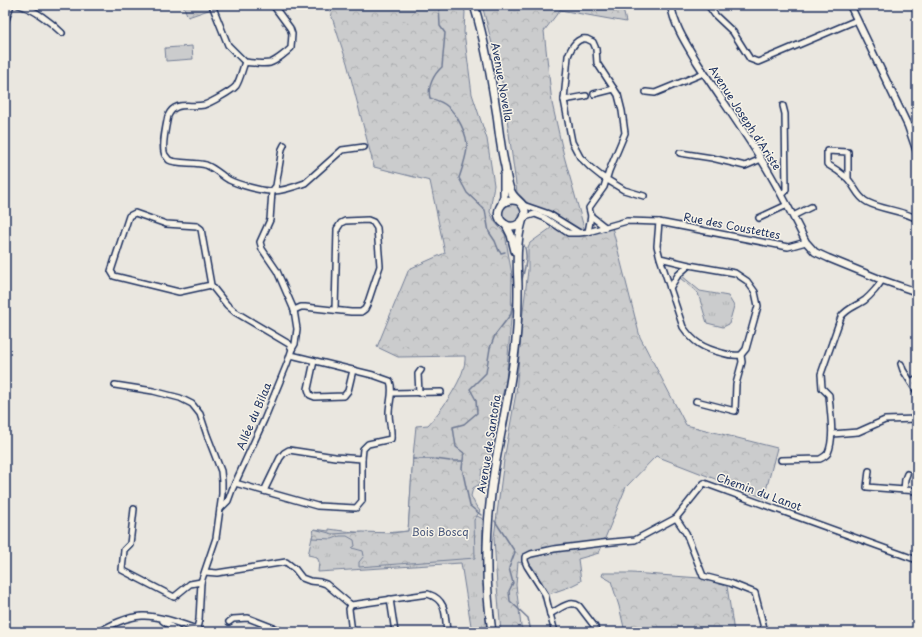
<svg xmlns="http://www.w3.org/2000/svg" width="922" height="637" viewBox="0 0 922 637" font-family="'Playpen Sans',sans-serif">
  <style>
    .grass { fill: url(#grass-tufts); stroke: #737e96 }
    .forest { fill: url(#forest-crowns); stroke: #737e96 }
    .pitch { fill: #cbcccd; stroke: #737e96 }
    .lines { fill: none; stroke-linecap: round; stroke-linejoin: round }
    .stream { stroke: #6d7892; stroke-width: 1.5 }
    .minor-casing { stroke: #1b2f5e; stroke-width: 8 }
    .tertiary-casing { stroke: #1b2f5e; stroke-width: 9 }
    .secondary-casing { stroke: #1b2f5e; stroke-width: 10 }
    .minor { stroke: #f7f3e8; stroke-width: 5 }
    .tertiary { stroke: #f7f3e8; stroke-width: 6 }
    .secondary { stroke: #f7f3e8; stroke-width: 7 }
    .labels { text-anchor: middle; stroke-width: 3; stroke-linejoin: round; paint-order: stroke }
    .street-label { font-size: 11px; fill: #1b2f5e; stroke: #f7f3e8 }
    .park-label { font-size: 11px; fill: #47567a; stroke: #f7f3e8 }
  </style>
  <defs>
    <pattern id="grass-tufts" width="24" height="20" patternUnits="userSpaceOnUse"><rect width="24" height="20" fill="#cbcccd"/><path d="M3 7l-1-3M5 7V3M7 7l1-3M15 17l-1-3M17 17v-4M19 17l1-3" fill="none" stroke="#aeb0b2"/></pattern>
    <pattern id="forest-crowns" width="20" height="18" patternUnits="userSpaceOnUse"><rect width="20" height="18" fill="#cbcccd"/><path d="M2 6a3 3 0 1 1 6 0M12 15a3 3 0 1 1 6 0" fill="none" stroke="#aeb0b2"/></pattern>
  </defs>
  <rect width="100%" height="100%" fill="#eae7e0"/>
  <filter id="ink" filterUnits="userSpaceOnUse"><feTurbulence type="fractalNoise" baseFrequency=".025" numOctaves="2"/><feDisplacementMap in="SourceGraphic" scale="8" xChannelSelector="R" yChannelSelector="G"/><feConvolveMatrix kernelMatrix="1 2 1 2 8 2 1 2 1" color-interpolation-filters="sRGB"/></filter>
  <g filter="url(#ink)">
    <!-- grass -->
    <g class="grass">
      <circle cx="512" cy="213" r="10"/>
      <path d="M681 275 700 291 728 296 734 306 729 324 723 327 707 323 698 293 680 278Z"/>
      <path d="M413 456 474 520 477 516 483 519C482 557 484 594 487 632H472L461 563 318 572 319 562 317 557 308 555 314 529 329 531V529C355 533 382 534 408 531Z"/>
    </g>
    <!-- forest -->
    <g class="forest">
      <path d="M183 5H223L188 17Z"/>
      <path d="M328 5H463L465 12 464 32 472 94 487 139 494 185 490 212 495 222 505 234 512 275 511 319 506 381 493 432 489 461 482 469 480 484 473 488 471 496 476 506 480 511 474 520 475 558 359 567V562L364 556 363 551 352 548 355 546 354 540 347 536H340L332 539 312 538 314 529 333 534 363 532 392 533 408 531 413 456 416 426 428 425C441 411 467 376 465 356L398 357 377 347 409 269 445 253 430 181 374 167 347 63Z"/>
      <path d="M482 5H622L626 22 560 10 544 31 552 103 564 156 586 235 612 227 640 337 686 425 777 448 764 498 656 456 626 487 599 553 578 559 581 581 569 587 549 594 532 566 518 562 516 585 521 626 524 632H501L497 586 494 537 504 460 516 393 522 320 528 270V247L530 243 551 228 517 192 502 82Z"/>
      <path d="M603 573H632L700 578 727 586 734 632H625L619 606 611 581 602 576Z"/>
    </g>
    <!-- pitch -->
    <path class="pitch" d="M192 46 193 59 166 61 165 48Z"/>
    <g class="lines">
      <!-- stream -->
      <g class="stream">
        <path d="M439 5 440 26 445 33 442 67C434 74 427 87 430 98 436 100 443 102 447 106 457 114 468 135 467 148 466 158 462 169 459 178L467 193 485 210 489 232 495 241 499 251 501 253 505 252"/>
        <path d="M521 283C524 272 529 256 524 245"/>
        <path d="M413 459H417"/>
        <path d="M419 459H433"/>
        <path d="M435 459 450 461"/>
        <path d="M452 461H462"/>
        <path d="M481 515 470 506 462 468 464 453 456 447 453 427 464 424 477 413 476 400 470 389 486 373 490 348 495 335 511 314 515 295"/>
        <path d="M495 521 515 552 509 568 513 583 509 591 510 601 528 618 531 632"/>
      </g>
      <defs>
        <g id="minor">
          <path d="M19 5C34 9 51 22 62 33"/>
          <path d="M212 5 228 45 245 62C250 63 265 64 270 63 276 61 287 52 291 48L292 34 290 28 273 5"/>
          <path d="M708 5 715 15 733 32 750 59 758 62 857 20"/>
          <path d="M5 23 11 5"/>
          <path d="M245 62C242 70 240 80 236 86 232 91 210 103 204 105 190 108 175 100 168 116 166 126 161 148 165 155 166 156 169 160 169 160 176 164 196 162 206 165 214 168 221 175 229 180 237 184 263 192 273 191 282 191 297 186 305 183L342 150 364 147"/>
          <path d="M646 92 655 93 704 73"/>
          <path d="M594 94 614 89"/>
          <path d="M564 100 586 96"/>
          <path d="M680 153 712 158 745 166 761 159"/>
          <path d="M848 179V152L827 151V164C834 168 841 173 847 178 855 186 857 197 867 202 882 210 902 210 917 219"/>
          <path d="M782 195 785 192 786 189 785 114 783 106"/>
          <path d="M523 205 549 214 578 232"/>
          <path d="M591 216 605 227"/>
          <path d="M793 216 811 207"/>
          <path d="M525 217 535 214 545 218 568 233H579L588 232 627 221 659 222 788 247 806 242"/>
          <path d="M759 218 787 205"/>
          <path d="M659 222 657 246 660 258 683 327C694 343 703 348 722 353 728 355 734 356 741 355L746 349 758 306 755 292 747 281 735 273 689 265 660 258"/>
          <path d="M588 232 591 216 589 208 604 187 609 171 625 133 622 111 618 95 597 63 596 49 593 42C591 41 589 40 587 39 577 37 571 48 568 56L564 100 572 142 580 157 591 168 601 176 624 190 644 196"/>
          <path d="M211 285 179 292 114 276 111 271 129 216 135 213 166 224 197 226 201 229 211 285 227 305 235 312 289 344 292 349"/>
          <path d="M670 288 678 275 689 265"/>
          <path d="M294 310 301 307H305L351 312H361L365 309 367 305 380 266 377 228 373 222 368 220 345 221 341 223 337 229 335 310"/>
          <path d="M314 361 308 389 310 395 315 397 344 396 348 391 353 370"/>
          <path d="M901 364 903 370 917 392"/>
          <path d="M911 382 917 378"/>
          <path d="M115 385 153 391 180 398 192 404 200 414 207 435 221 471 222 482V494L216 538 201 582 199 620 196 632"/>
          <path d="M392 393 441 392"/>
          <path d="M419 393 418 374 421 370"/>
          <path d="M696 401 735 411 736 384 742 362 741 355"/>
          <path d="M832 434 858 432 885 420 917 419"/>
          <path d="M781 460 820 459C824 457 826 456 828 453 835 437 830 412 829 395L822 388 821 374 841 317C847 308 857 306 865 300 870 296 879 286 882 280"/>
          <path d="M869 471 867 487 917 491"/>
          <path d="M235 483 317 506 356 508 362 501V459L363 449 368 444 391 439C392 429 389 423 389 413 389 402 394 392 390 381L373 375 291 355"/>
          <path d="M904 490 905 479 907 474"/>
          <path d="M264 491 280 458 284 453 289 450 335 457 362 459"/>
          <path d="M134 509 130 544 124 550 122 570 174 597 190 584 201 582"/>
          <path d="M220 509 228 501 232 490 264 420 287 364 292 349 295 344 297 329 294 310 277 271 262 249 260 242 270 220 272 191 276 186 282 149 284 145"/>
          <path d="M676 518 686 533 703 576 730 583 755 593 765 632"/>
          <path d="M205 572 217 573 286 562 295 569 302 578 310 581 320 582 326 584 351 605 428 594C447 600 445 615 447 632"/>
          <path d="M390 599 395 632"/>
          <path d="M351 605 349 609 352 632"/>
          <path d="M550 614C558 610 570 599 579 606L595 627 596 632"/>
          <path d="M163 621 179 632"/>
          <path d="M229 622 233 619 248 618 284 632"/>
          <path d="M98 632C111 625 126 617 142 616 160 615 187 626 205 632"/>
          <path d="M555 632 550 614 545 594 527 566 525 561V557L531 554 554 549 602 543 635 540 676 518 704 483 917 560"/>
        </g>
        <g id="tertiary">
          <path d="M671 5C674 26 687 45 697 62 718 95 741 126 761 159 778 186 792 214 806 242L815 252 828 258 882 280 917 292"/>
          <path d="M850 5 908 126 917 152"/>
        </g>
        <g id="secondary">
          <path d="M474 5C485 41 491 78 497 115 499 132 501 150 505 166 506 173 509 190 513 195 517 201 525 204 525 212 525 222 515 229 506 225 491 217 500 195 518 201"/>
          <path d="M502 203 504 196V175"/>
          <path d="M506 225 511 235 515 251"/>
          <path d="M492 632C484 579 486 524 494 472 501 428 512 384 516 340 518 322 518 303 518 285 517 263 516 243 522 222"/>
        </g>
      </defs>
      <!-- minor casing -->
      <use href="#minor" class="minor-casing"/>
      <!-- tertiary casing -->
      <use href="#tertiary" class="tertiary-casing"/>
      <!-- secondary casing -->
      <use href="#secondary" class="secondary-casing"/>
      <!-- minor -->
      <use href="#minor" class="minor"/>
      <!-- tertiary -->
      <use href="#tertiary" class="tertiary"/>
      <!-- secondary -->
      <use href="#secondary" class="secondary"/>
    </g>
  </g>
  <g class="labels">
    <!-- street labels -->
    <g class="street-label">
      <text transform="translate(502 82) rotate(80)" y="4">Avenue Novella</text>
      <text transform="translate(745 118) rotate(57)" y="4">Avenue Joseph d'Ariste</text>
      <text transform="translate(732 226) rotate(11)" y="4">Rue des Coustettes</text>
      <text transform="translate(254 416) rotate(-67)" y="4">Allée du Bilaa</text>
      <text transform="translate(489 444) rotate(-81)" y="4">Avenue de Santoña</text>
      <text transform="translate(759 492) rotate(20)" y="4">Chemin du Lanot</text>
    </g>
    <!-- park labels -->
    <g class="park-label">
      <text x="440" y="536">Bois Boscq</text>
    </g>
  </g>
  <!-- margin -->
  <rect width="922" height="637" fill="none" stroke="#f7f3e8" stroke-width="20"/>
  <rect x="10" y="10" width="902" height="617" fill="none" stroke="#1b2f5e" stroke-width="1.5" filter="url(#ink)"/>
</svg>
